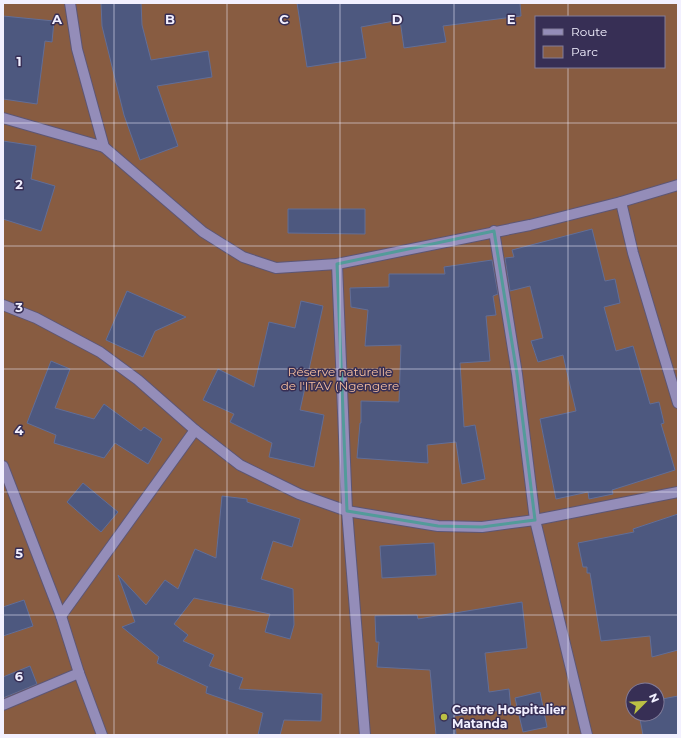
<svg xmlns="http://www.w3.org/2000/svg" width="681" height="738" viewBox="0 0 681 738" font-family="Montserrat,sans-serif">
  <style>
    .green { fill: #885c41; fill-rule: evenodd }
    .building { fill: #4d587f; stroke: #626e97 }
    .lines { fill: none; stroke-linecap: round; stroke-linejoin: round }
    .minor-casing { stroke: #5d5675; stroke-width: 12 }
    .tertiary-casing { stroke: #5d5675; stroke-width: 12 }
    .minor { stroke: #948db9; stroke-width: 10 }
    .tertiary { stroke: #948db9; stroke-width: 10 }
    .marked { fill: none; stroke: #539b9a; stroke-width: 3; stroke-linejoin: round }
    .grid { fill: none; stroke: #f2f0ff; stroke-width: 1; stroke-opacity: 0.55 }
    .poi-dot { fill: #bbc044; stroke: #372f55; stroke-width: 1.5 }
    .labels { text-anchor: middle; stroke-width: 3; stroke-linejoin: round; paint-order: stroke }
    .park-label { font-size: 12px; fill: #f5bfa0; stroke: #372f55 }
    .poi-label { font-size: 12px; font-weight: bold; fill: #f2f0ff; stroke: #372f55; text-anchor: start }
    .grid-label { font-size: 13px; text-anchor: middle; font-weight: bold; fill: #f2f0ff; stroke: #372f55; stroke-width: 3; stroke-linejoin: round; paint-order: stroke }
  </style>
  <rect width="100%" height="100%" fill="#413a60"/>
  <!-- green -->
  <path class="green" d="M3 3H678V735H3ZM536 17H664V67H536ZM633 690H657V714H633Z"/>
  <!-- building -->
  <g class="building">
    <path d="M101 3H141L142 25 151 60 208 51 212 77 157 86 178 146 140 160 124 115 102 26Z"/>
    <path d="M297 3H520L521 16 443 26 446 42 404 48 400 20 361 27 366 58 307 67Z"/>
    <path d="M3 16 54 21 52 42 45 41 37 104 3 99Z"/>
    <path d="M3 141 36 146 31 179 55 186 41 231 3 219Z"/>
    <path d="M288 209H365V234L288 233Z"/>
    <path d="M592 229 605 281 615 279 620 303 604 307 616 351 633 346 650 404 659 402 664 423 661 424 675 470 612 490 613 494 589 499 588 492 556 499 540 419 576 411 563 355 538 362 531 341 543 338 530 286 510 291 505 258 514 257 512 250Z"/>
    <path d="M492 260 498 294 493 296 496 315 486 316 490 361 460 363 464 427 475 425 485 479 462 484 456 442 427 445 428 463 357 458 360 423H361V401L399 402 401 345 365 346 368 310 351 307 350 288 389 287V274H445L444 267Z"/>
    <path d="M127 291 186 317 155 331 143 357 106 340Z"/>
    <path d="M301 301 323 306 300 410 324 415 314 467 269 457 272 443 230 422 234 414 203 400 218 369 254 387 269 322 295 328Z"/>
    <path d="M51 361 70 369 55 408 94 419 104 404 141 431 144 427 162 439 148 464 115 443 104 458 54 443 56 435 27 423Z"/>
    <path d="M83 483 118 512 101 532 67 502Z"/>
    <path d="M222 496 247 499V502L300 519 292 547 273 541 261 579 293 589 294 625 290 639 265 632 270 614 194 598 174 624 188 635 183 641 214 655 209 666 243 678 239 689 322 694 321 721 284 720 280 735H258L263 713 206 693 207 687H208L157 663 159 657 122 627 135 622 118 575 146 605 165 580 178 589 195 549 216 558Z"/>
    <path d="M678 514V650L652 657 650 636 601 641 590 573H587V567H583L578 543 634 532 633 529Z"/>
    <path d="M434 543 436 575 382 578 380 546Z"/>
    <path d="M24 600 33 626 3 636V607Z"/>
    <path d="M522 602 527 648 485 653 489 692 509 689 511 709 454 716 456 734 436 735 430 670 377 667 379 642H376L375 616 417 615 418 619Z"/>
    <path d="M30 666 37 684 3 698V677Z"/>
    <path d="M540 692 547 727 523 732 515 698Z"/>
    <path d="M678 696V735H643L639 714H657V700Z"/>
  </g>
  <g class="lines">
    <defs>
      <g id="minor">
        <path d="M3 118 104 147"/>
        <path d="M621 202 633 253 678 403"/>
        <path d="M494 231 517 374 535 520 587 735"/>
        <path d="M337 264 347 511 365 735"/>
        <path d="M3 305 36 318 100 352 138 380 195 430 240 465 299 494 347 511 438 526 482 527 535 520 678 492"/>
        <path d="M3 466 61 616 79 673 102 735"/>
        <path d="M61 616 195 430"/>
        <path d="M3 705 79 673"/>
      </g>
      <path id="tertiary" d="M70 3 77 49 104 147 203 232 243 257 276 268 337 264 530 225 621 202 678 185"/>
    </defs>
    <!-- minor casing -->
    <use href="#minor" class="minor-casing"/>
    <!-- tertiary casing -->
    <use href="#tertiary" class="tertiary-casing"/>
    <!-- minor -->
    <use href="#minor" class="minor"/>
    <!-- tertiary -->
    <use href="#tertiary" class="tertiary"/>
  </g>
  <!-- marked area -->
  <path class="marked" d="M494 231 517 374 535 520 482 527 438 526 347 511 337 264Z"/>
  <!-- grid -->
  <path class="grid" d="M114 3V735M227 3V735M340 3V735M454 3V735M568 3V17M568 67V735M3 123H678M3 246H678M3 369H678M3 492H678M3 615H678"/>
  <!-- markers -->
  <circle class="poi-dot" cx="444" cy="717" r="4"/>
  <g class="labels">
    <!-- park labels -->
    <g class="park-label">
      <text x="340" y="376">Réserve naturelle<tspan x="340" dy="14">de l'ITAV (Ngengere</tspan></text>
    </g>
    <!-- poi labels -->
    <g class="poi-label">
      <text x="452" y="714">Centre Hospitalier<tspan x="452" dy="14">Matanda</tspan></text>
    </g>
  </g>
  <g class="grid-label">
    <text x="57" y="24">A</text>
    <text x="170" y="24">B</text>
    <text x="284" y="24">C</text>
    <text x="397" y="24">D</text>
    <text x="511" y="24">E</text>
    <text x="19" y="66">1</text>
    <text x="19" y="189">2</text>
    <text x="19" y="312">3</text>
    <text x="19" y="435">4</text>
    <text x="19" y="558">5</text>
    <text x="19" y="681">6</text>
  </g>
  <!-- border -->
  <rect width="681" height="738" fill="none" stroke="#f2f0ff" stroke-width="8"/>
  <!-- legend -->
  <rect x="535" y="16" width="130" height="52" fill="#372f55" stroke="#827c99"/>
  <rect x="543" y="29" width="20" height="6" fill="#948db9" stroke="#827c99"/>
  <text x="571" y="36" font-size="12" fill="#f2f0ff">Route</text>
  <rect x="543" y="46" width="20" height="12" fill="#885c41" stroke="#827c99"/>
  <text x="571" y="56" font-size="12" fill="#f2f0ff">Parc</text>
  <!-- north arrow -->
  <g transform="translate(645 702) rotate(66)"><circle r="19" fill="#372f55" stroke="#827c99"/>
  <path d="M0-3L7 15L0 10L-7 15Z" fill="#bbc044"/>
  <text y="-6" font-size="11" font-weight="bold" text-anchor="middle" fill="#f2f0ff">N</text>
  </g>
</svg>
